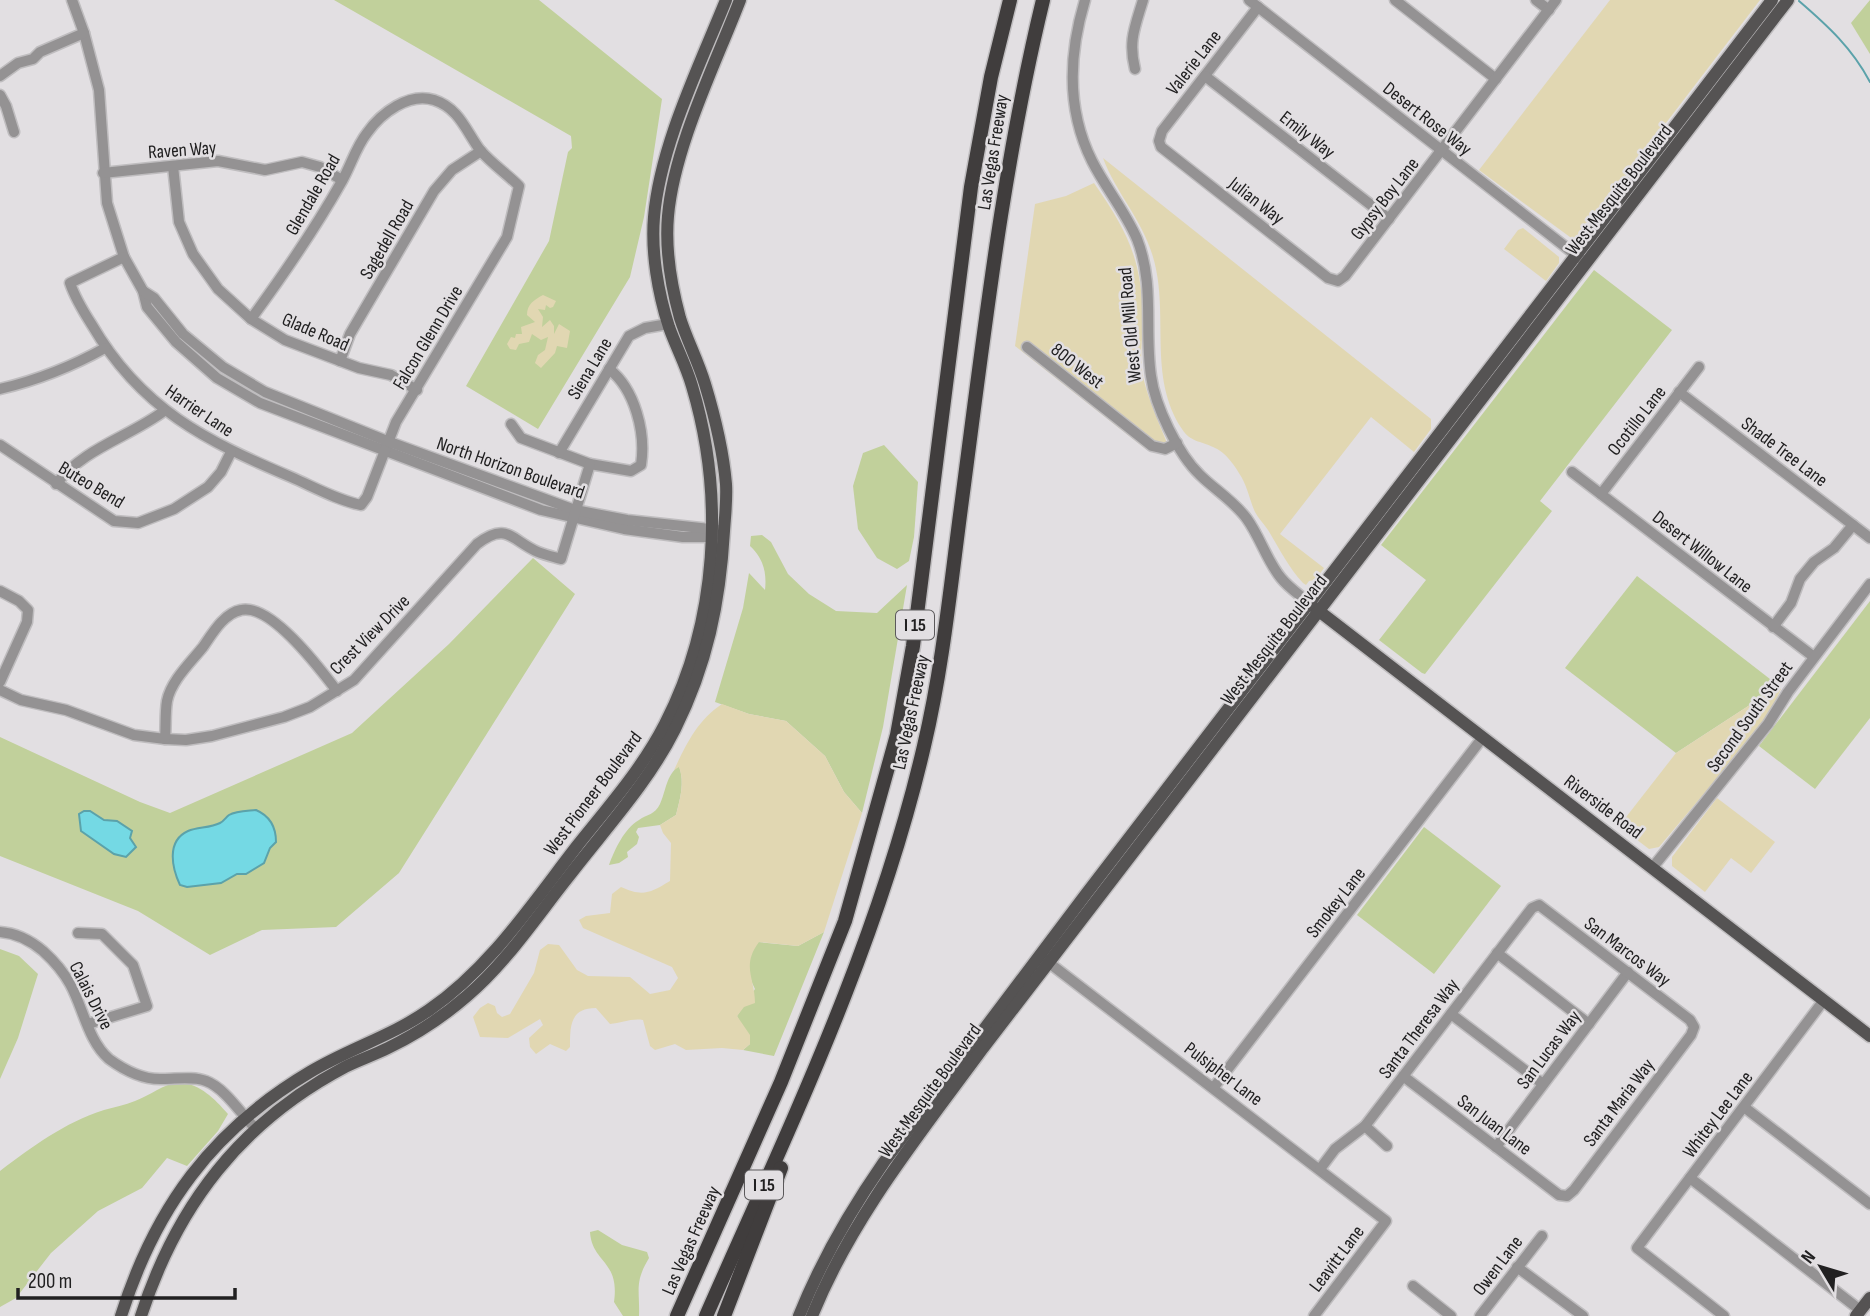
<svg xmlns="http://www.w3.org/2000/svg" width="1870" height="1316" viewBox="0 0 1870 1316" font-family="'Sofia Sans Condensed',sans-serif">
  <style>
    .green { fill: #c1d09b }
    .sand { fill: #e1d7b2 }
    .water { fill: #74d9e4; stroke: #5ba2aa; stroke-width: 2 }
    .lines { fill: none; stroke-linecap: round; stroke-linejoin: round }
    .stream { stroke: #5ba2aa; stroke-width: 2 }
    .minor-casing { stroke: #bfbdbf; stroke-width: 13 }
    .major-casing { stroke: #bfbdbf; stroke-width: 15 }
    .highway-casing { stroke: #bfbdbf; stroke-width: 17 }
    .minor { stroke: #949293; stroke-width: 10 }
    .major { stroke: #555353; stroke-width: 12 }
    .highway { stroke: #403d3d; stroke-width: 14 }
    .labels { text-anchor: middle; stroke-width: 5; stroke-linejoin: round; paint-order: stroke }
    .shield { fill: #e2dfe2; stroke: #5b595b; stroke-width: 2 }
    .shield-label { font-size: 18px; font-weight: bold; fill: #212021 }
    .street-label { font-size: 19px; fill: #212021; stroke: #e2dfe2 }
  </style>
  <rect width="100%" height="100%" fill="#e2dfe2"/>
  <!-- green -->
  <g class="green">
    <path d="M334 0H539L662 99 644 217 630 277 538 429 466 386 549 241 568 152 572 148 571 136Z"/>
    <path d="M1870 0V54L1851 23Z"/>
    <path d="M1594 270 1672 330 1540 501 1552 511 1425 674 1422 673 1379 640 1426 580 1381 545Z"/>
    <path d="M884 445 918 482 914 537 909 561 897 569 877 558 858 529 853 486 863 453Z"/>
    <path d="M762 535 771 542 788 574 809 594 836 611 877 613 907 585 883 727 862 813 844 792 825 756 786 721 749 714 715 702 743 608 749 573 765 590C767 572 763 558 750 546L751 536Z"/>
    <path d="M533 558 575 594 399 873 336 927 262 930 210 955 138 911 0 856V737L140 802 170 813 352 733 449 644Z"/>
    <path d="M1637 576 1779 686 1676 753 1565 668Z"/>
    <path d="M1870 601V718L1815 789 1759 746Z"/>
    <path d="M679 766C685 783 680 799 676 815L660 825 638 828 636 832 639 837 637 844 627 852 628 857 619 863 609 865C615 849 624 829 639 820 647 814 655 815 660 804 666 791 666 775 679 766Z"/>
    <path d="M1424 827 1501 886 1434 974 1357 915Z"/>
    <path d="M824 932 774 1056 743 1050 750 1044 737 1016 755 989C746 972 747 957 758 942L798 946Z"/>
    <path d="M0 949 19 956 38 974 18 1038 0 1079Z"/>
    <path d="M180 1082C201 1085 214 1098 228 1114L218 1131 187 1166 167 1158 142 1188 98 1211 51 1253 16 1298 0 1307V1171C33 1146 64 1123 104 1110 114 1107 125 1105 135 1101 151 1095 163 1084 180 1082Z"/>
    <path d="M598 1230 622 1245 647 1252 649 1258C634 1283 640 1290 639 1316H623L614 1302C620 1260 592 1263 590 1232Z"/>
  </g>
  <!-- sand -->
  <g class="sand">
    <path d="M1610 0H1760L1578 238 1574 240 1479 170Z"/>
    <path d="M1103 158 1431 419V429L1414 452 1371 417 1280 534 1324 568 1315 580 1309 581 1306 585 1303 583C1288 567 1279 548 1268 530 1264 524 1258 518 1255 512 1250 501 1248 489 1242 478 1235 466 1226 452 1213 447 1201 441 1190 442 1182 429 1147 376 1170 314 1153 257 1142 219 1116 193 1103 158Z"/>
    <path d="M1094 183C1127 231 1141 257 1143 317 1143 337 1139 357 1143 377 1149 402 1160 425 1169 448L1152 443 1147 450 1015 346 1035 204 1066 196Z"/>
    <path d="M1523 228 1559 257V263L1546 281 1504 249 1518 230Z"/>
    <path d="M543 295 556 301 553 307 550 308 546 305 545 310 538 309 543 317 542 327 550 320 554 326V334L559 324 570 331 567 348 557 346 555 353 541 368 535 363 538 355 545 350 548 337 541 340 532 334 529 342 519 344 516 350 510 349 507 344 511 337 515 338 516 334H522L521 327 535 322 527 315C527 304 534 300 543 295Z"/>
    <path d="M1779 686 1781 689 1767 719 1659 847 1649 849 1624 830 1623 821 1676 753Z"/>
    <path d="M722 704 749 714 786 721 825 756 844 792 862 813 824 932 798 946 759 942C741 966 755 978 755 1003L744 1007 737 1016 750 1035V1044L743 1050 722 1048 686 1050 675 1044 655 1050 650 1046 643 1020C632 1018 621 1023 610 1024L596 1008C570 1008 570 1026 570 1047L566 1051 550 1044 536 1054 530 1047 529 1038 543 1025 540 1019 508 1038 480 1037 473 1017 480 1008 488 1003 495 1006 497 1013 502 1017 510 1014 534 973 540 950 548 944 559 945 577 970 588 976 630 977 650 994 670 990 678 978 672 967 583 928 579 920 586 916 610 913 612 894 621 887C643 897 650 893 670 881L671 843 663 833 660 825 676 815C680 799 685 783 679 767L674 770C687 743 697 721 722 704Z"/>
    <path d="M1717 798 1775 842 1751 873 1731 858 1705 892 1672 866V857Z"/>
  </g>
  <!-- water -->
  <g class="water">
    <path d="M256 810C270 816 276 827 276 842L270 848 264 863 246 874H237L221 883 187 887 180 885C172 868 166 841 188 831 198 827 210 828 220 823 224 821 226 817 229 815 236 811 247 811 256 810Z"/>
    <path d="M84 811H90L104 820 117 821 132 831 130 838 136 847 126 857 114 854 81 831 79 814Z"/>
  </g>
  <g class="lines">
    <!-- stream -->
    <path class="stream" d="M1799 1C1828 26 1852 48 1870 82"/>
    <defs>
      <g id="minor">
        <path d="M72 0 84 33 99 90 107 203 124 257 143 291 147 307 176 342 217 378 260 403 541 510 624 529 683 537H711L717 534"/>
        <path d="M1085 0C1069 53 1066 109 1092 161 1105 187 1125 211 1137 239 1155 285 1144 329 1151 376 1155 406 1178 454 1200 475 1214 489 1235 502 1247 519 1260 537 1267 561 1281 578 1289 588 1300 595 1309 603"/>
        <path d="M1249 0 1581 259"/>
        <path d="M1395 0 1496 79"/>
        <path d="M1536 0 1549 10"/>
        <path d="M1258 7 1162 131 1159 141 1161 147 1328 278 1338 281 1345 276 1556 0"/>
        <path d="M1135 69C1128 41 1135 27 1143 0"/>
        <path d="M0 76 18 63 33 59 40 52 84 33"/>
        <path d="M1205 76 1389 219"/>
        <path d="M0 95 6 106 14 132"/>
        <path d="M173 166 179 222 193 254 218 289 251 319 285 340 359 368 391 375 417 390"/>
        <path d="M103 173 218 161 265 170 302 162 320 167 342 180"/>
        <path d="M124 257 70 283C75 298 83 311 92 325 141 409 206 441 291 477 314 487 337 500 361 505L367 497 396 422 507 237 519 186C507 174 491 163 480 150 466 131 459 108 434 100 409 92 381 113 367 133 356 147 351 165 342 181 315 229 284 274 251 319"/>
        <path d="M143 291 154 298 183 334 223 367 265 392 387 441 575 510 627 520 719 530"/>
        <path d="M1027 347 1152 446 1165 449 1177 443"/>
        <path d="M340 361 350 334 434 191 452 170 481 151"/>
        <path d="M0 389C38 380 71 367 105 348"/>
        <path d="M1679 392 1870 538"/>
        <path d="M511 424 521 438 590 464 631 471 641 465C646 433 635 389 609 369"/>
        <path d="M0 445 114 521 138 523 174 509 208 487 221 472 231 452"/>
        <path d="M559 453 629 336 645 328 668 324"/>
        <path d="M1572 472 1814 657"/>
        <path d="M56 484C84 448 129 437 164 411"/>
        <path d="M1601 494 1699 367"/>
        <path d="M0 591 19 601 28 610 27 622 0 682"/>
        <path d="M1773 627 1791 603 1800 579 1814 562 1834 548 1853 525"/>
        <path d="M0 690 21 700 66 710 134 735 165 739 186 740 212 736 284 717 310 707 354 680 477 544C507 521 511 540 538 552 545 555 554 557 561 559L590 464"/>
        <path d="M165 739C166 727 165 713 167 701 171 681 190 663 203 647 212 634 224 613 241 610 271 603 321 670 337 691"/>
        <path d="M1653 867 1768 724 1788 692 1870 584"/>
        <path d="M0 932C16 933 31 941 43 951 54 961 63 971 70 984 83 1007 88 1041 109 1059 124 1070 144 1080 163 1079 177 1079 193 1076 206 1081 225 1088 241 1114 255 1128"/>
        <path d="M78 933 102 934 133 965 147 1006 88 1024"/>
        <path d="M1497 953 1589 1024"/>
        <path d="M1044 959 1386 1221 1314 1316"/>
        <path d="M1451 1014 1543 1084"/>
        <path d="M1214 1087 1483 737"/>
        <path d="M1744 1107 1870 1204"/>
        <path d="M1365 1126 1387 1146"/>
        <path d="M1496 1147 1628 972"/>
        <path d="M1320 1169 1335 1149 1365 1126 1532 908 1539 905 1690 1020 1694 1027 1691 1035 1574 1190 1567 1196 1559 1195 1403 1076"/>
        <path d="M1690 1178 1860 1310"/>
        <path d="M1517 1267 1583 1316"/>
        <path d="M1413 1286 1451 1316"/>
        <path d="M1480 1316 1542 1236"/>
        <path d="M1724 1316 1637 1248 1824 1000"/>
      </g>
      <g id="major">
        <path d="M1315 608 1870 1036"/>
        <path d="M121 1316C155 1208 212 1130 310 1072 348 1049 392 1036 429 1010 490 968 532 904 577 846 608 807 642 769 665 724 718 621 725 496 692 386 686 365 676 347 669 327 658 293 651 252 654 217 660 146 699 67 726 0"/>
        <path d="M141 1316C177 1205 241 1122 345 1067 359 1060 374 1055 388 1048 417 1034 444 1016 467 996 507 962 537 916 569 876 606 828 648 783 675 729 707 665 720 602 724 531 725 516 727 500 726 484 723 450 715 417 705 384 698 361 687 340 680 318 671 285 665 250 668 216 674 147 715 65 740 0"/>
        <path d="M799 1316C821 1261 850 1211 884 1162L1086 894 1772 0"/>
        <path d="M812 1316C852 1217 920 1134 983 1048L1788 0"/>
        <path d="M1856 1316 1870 1298"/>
      </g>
      <g id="highway">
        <path d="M677 1316 781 1082 845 921 897 735 913 646 971 187 991 77 1010 0"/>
        <path d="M706 1316C788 1130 878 945 924 746 942 670 950 592 960 515 983 343 1002 169 1043 0"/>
        <path d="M724 1316 781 1168"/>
      </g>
    </defs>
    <!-- minor casing -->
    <use href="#minor" class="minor-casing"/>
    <!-- major casing -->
    <use href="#major" class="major-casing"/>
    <!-- highway casing -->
    <use href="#highway" class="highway-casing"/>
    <!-- minor -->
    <use href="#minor" class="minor"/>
    <!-- major -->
    <use href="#major" class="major"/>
    <!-- highway -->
    <use href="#highway" class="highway"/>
  </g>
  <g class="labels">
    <!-- shield labels -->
    <g class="shield">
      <rect x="896" y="610.5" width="38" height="29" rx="5"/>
      <rect x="745" y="1170.5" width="38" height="29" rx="5"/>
    </g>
    <g class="shield-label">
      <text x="915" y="631">I 15</text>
      <text x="764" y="1191">I 15</text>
    </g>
    <!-- street labels -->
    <g class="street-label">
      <text transform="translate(1193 62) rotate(-52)" y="7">Valerie Lane</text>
      <text transform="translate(1428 118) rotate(38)" y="7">Desert Rose Way</text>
      <text transform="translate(1308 134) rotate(38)" y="7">Emily Way</text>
      <text transform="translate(182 149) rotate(-4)" y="7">Raven Way</text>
      <text transform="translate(992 152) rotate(-81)" y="7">Las Vegas Freeway</text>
      <text transform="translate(1618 189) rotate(-52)" y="7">West Mesquite Boulevard</text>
      <text transform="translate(312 194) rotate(-60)" y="7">Glendale Road</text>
      <text transform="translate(1384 198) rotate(-52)" y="7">Gypsy Boy Lane</text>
      <text transform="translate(1257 200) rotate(38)" y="7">Julian Way</text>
      <text transform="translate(386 239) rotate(-60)" y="7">Sagedell Road</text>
      <text transform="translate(1129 325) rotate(-95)" y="7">West Old Mill Road</text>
      <text transform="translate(316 331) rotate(23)" y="7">Glade Road</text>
      <text transform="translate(427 337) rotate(-59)" y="7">Falcon Glenn Drive</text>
      <text transform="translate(1078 365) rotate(38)" y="7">800 West</text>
      <text transform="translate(589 368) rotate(-59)" y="7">Siena Lane</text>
      <text transform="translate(200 410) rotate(34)" y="7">Harrier Lane</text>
      <text transform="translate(1636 420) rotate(-52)" y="7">Ocotillo Lane</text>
      <text transform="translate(1785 451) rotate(37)" y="7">Shade Tree Lane</text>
      <text transform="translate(511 467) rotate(19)" y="7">North Horizon Boulevard</text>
      <text transform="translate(92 484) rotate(31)" y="7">Buteo Bend</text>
      <text transform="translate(1703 551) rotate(38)" y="7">Desert Willow Lane</text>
      <text transform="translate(369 634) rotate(-45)" y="7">Crest View Drive</text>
      <text transform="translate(1273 639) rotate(-52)" y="7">West Mesquite Boulevard</text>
      <text transform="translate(910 712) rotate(-78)" y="7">Las Vegas Freeway</text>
      <text transform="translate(1749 716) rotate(-54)" y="7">Second South Street</text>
      <text transform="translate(592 793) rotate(-53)" y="7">West Pioneer Boulevard</text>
      <text transform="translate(1604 806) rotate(37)" y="7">Riverside Road</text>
      <text transform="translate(1335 902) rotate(-52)" y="7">Smokey Lane</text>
      <text transform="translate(1628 951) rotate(37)" y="7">San Marcos Way</text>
      <text transform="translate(92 995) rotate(63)" y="7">Calais Drive</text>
      <text transform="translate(1418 1028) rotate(-53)" y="7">Santa Theresa Way</text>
      <text transform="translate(1548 1049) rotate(-53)" y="7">San Lucas Way</text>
      <text transform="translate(1224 1073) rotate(37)" y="7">Pulsipher Lane</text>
      <text transform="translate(929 1090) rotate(-54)" y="7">West Mesquite Boulevard</text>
      <text transform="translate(1618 1102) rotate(-53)" y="7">Santa Maria Way</text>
      <text transform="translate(1717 1114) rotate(-53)" y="7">Whitey Lee Lane</text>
      <text transform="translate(1495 1124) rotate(37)" y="7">San Juan Lane</text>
      <text transform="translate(690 1240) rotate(-66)" y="7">Las Vegas Freeway</text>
      <text transform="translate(1336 1258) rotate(-53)" y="7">Leavitt Lane</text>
      <text transform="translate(1497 1265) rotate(-53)" y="7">Owen Lane</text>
    </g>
  </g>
  <!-- north arrow -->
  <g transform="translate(1821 1267) rotate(308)" stroke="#e2dfe2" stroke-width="5" paint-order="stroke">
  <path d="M0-5L12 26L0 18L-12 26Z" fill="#212021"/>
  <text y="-10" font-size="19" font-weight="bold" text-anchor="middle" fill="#212021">N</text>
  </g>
  <!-- scale -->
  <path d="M18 1288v10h217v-10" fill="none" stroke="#212021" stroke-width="3.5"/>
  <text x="28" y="1288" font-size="21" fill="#212021" stroke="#e2dfe2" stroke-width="5" paint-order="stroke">200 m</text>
</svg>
